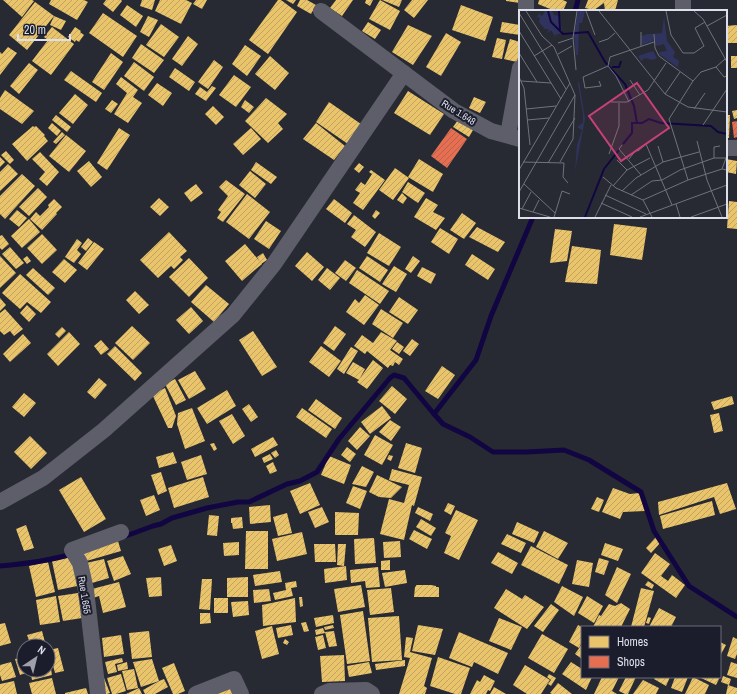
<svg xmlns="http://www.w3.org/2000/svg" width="737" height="694" viewBox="0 0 737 694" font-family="'Archivo Narrow',sans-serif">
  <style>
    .homes { fill: url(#homes-hatch) }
    .shops { fill: url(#shops-hatch) }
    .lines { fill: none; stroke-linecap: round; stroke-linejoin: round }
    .stream { stroke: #110642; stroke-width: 5 }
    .street { stroke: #5d5e69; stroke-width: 16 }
    .labels { text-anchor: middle; stroke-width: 4; stroke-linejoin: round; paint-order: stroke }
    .street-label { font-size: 10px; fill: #dddfea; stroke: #1b1d2d }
    .inset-river { fill: none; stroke: #110642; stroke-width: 2 }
    .inset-road { fill: none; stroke: #70727c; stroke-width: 1 }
    .view { fill: #c74078; fill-opacity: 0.15; stroke: #c74078; stroke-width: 2 }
    .inset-edge { fill: none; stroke: #dddfea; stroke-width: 2 }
  </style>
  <defs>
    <pattern id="homes-hatch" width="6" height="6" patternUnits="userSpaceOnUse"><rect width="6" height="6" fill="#e9c46a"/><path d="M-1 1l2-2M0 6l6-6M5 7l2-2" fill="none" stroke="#bfa461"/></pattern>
    <pattern id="shops-hatch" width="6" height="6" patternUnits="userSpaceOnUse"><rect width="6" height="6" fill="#e76f51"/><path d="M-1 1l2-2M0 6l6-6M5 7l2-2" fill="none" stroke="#b6624e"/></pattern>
  </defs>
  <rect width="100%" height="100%" fill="#282a33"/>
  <!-- homes -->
  <g class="homes">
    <path d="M3 0H32L34 1 22 17Z"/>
    <path d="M51 0H84L88 2 77 20 49 4Z"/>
    <path d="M106 0H121L122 1 113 12 103 4Z"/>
    <path d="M142 0H155L152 10 140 6Z"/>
    <path d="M160 0H186L192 3 181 24 155 11Z"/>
    <path d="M196 0H207L202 9 193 4Z"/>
    <path d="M278 0H281L297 12 268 54 249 40Z"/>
    <path d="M286 0H296L293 4Z"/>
    <path d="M300 0H307L316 5 311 14 297 6Z"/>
    <path d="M336 0H353L342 16 330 8Z"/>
    <path d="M366 0H373L370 6 365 3Z"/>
    <path d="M380 0 400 11 390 30 369 19Z"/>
    <path d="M382 0H402L399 7Z"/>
    <path d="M412 0H428L414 18 404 10Z"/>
    <path d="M506 0H520V3L506 1Z"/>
    <path d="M539 0H563L567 2 563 11H555L538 4Z"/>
    <path d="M588 0H618L615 11H605L604 3 594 10 585 8Z"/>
    <path d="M35 2 54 16 27 50 9 35Z"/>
    <path d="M127 5 143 16 136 27 120 15Z"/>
    <path d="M461 5 493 17 485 41 452 30Z"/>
    <path d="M103 13 137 36 123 57 89 33Z"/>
    <path d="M54 16 66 21 61 30 50 25Z"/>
    <path d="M148 16 158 20 149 37 140 32Z"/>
    <path d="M368 22 381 30 375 39 362 31Z"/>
    <path d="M502 22 520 25V35L500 32Z"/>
    <path d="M161 24 179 37 164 57 146 45Z"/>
    <path d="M408 25 432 36 413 65 392 52Z"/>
    <path d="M737 25V43H726V26Z"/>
    <path d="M52 27 74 44 51 75 32 61 48 40 44 37Z"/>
    <path d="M75 27 81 31 80 32 84 35 79 42 76 40 75 42 68 37Z"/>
    <path d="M446 33 461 42 441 76 426 67Z"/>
    <path d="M188 36 198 44 182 66 172 59Z"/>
    <path d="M497 38 506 40 502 59 492 57Z"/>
    <path d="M510 39 520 42V50L517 62 504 59Z"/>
    <path d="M141 44 164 60 154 73 132 58Z"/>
    <path d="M245 45 261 56 247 76 232 64Z"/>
    <path d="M8 47 17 53 0 75V52L2 54Z"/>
    <path d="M111 53 123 62 104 90 92 82Z"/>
    <path d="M270 56 289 73 275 90 255 74Z"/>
    <rect x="731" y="56" width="6" height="12"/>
    <path d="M214 60 223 67 208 89 198 82Z"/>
    <path d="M134 62 154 77 144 91 124 76Z"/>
    <path d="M29 63 38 70 19 94 10 86Z"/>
    <path d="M175 68 195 82 189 91 169 77Z"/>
    <path d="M71 71 102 93 96 102 64 80Z"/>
    <path d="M234 75 251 87 236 107 219 95Z"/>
    <path d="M121 77 138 90 133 97 142 103 128 123 114 114 127 93 116 84Z"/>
    <path d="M157 83 172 93 163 106 148 95Z"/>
    <path d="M212 86 216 88 206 101 195 94 200 87 207 92Z"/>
    <path d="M5 90 34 111 22 124 0 109V98Z"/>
    <path d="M408 91 444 114 430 135 394 113Z"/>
    <path d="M75 94 88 105 73 124 59 113Z"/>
    <path d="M474 97 486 102 480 113 469 108Z"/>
    <path d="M266 98 287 114 278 123 283 129 268 143 245 121Z"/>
    <path d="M112 100 118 104 111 113 105 109Z"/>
    <path d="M245 100 254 107 249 113 241 107Z"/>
    <path d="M329 102 361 124 348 144 316 122Z"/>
    <path d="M213 106 224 117 216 125 205 114Z"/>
    <path d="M737 110V118L734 119 732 111Z"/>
    <path d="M56 115 71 127 67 132 52 120Z"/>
    <path d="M726 115H730L729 138H726Z"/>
    <path d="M458 120 473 130 469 137 453 127Z"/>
    <path d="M52 123 61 131 57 136 48 128Z"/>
    <path d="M316 123 345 146 334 160 303 139Z"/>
    <path d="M33 126 34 127 36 126 45 135 44 136 48 141 27 161 12 144Z"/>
    <path d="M119 128 130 135 107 170 97 163Z"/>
    <path d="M251 128 261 139 243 155 233 144Z"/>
    <path d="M62 132 65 135 56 144 53 142Z"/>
    <path d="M66 135 86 151 69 172 49 156Z"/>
    <path d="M6 151 14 160 10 164 1 155Z"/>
    <path d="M40 152 59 172 47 186 39 179 45 172 32 159Z"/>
    <path d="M0 157 5 162 0 167Z"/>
    <path d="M419 159 443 174 433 192 408 177Z"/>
    <path d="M726 159 737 161 736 174 726 172Z"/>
    <path d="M89 161 102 177 91 187 77 171Z"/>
    <path d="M256 162 277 177 271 184 251 170Z"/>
    <path d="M359 163 364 167 359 173 354 169Z"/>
    <path d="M8 164 18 174 0 191V172Z"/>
    <path d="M395 168 409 178 393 200 379 190Z"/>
    <path d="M371 170 385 180 363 210 353 203 360 193 355 190 361 182 365 185 372 174 369 172Z"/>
    <path d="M250 171 266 184 255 198 239 185Z"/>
    <path d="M22 174 35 186 5 219 0 214V196Z"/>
    <path d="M226 180 245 194 223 222 217 218 221 212 218 210 228 196 219 187Z"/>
    <path d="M408 182 425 193 418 203 402 192Z"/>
    <path d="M196 184 203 193 191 202 184 193Z"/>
    <path d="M38 188 47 197 29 216 19 207Z"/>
    <path d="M402 193 407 198 403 204 397 200Z"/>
    <path d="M247 194 270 212 249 239 226 222Z"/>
    <path d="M159 198 169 207 160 216 150 207Z"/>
    <path d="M426 198 438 205 433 212 445 218 436 230 414 217Z"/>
    <path d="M54 199 62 207 56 213 57 214 42 230 30 219 36 212 40 216 49 207 48 205Z"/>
    <path d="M334 199 352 213 345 223 326 209Z"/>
    <path d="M729 201 737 202V229L727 228Z"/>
    <path d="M17 210 27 218 19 227 9 219Z"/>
    <path d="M376 210 380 213 375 219 372 216Z"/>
    <path d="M462 213 476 223 464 239 450 230Z"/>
    <path d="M354 215 376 232 365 247 351 237 356 230 347 224Z"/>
    <path d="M684 217H724V219L684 218Z"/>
    <path d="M29 219 40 232 22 248 11 236Z"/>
    <path d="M266 221 281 231 269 249 254 239Z"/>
    <path d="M614 224 647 228 642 260 610 255Z"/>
    <path d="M477 227 505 242 498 252 469 237Z"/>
    <path d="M440 228 458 239 449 254 431 242Z"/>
    <path d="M555 229 572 231 567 261 550 263Z"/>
    <path d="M169 232 187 251 180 257 183 260 174 269 171 266 158 278 140 260Z"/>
    <path d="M379 233 401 247 389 266 367 253Z"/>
    <path d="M42 234 57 250 42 264 27 248Z"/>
    <path d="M2 235 9 244 2 250 0 248V236Z"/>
    <path d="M88 238 93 242 86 251 81 247Z"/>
    <path d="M77 239 82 243 77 250 81 254 74 263 65 257Z"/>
    <path d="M94 242 104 249 87 270 78 263Z"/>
    <path d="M245 244 262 264 242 281 225 261Z"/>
    <path d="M572 246 601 250 597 284 565 282Z"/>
    <path d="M10 247 24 263 16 269 2 254Z"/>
    <path d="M307 252 324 267 312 281 295 266Z"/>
    <path d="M263 253 267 260 261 264 257 257Z"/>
    <path d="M472 254 495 269 488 280 465 265Z"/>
    <path d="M0 256 16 273 0 288Z"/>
    <path d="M27 256 31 261 27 264 23 259Z"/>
    <path d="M367 256 388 270 380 282 359 268Z"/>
    <path d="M413 256 420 261 411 273 405 269Z"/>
    <path d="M189 258 208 278 189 297 169 277Z"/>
    <path d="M64 259 77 270 65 283 52 272Z"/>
    <path d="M345 260 356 268 346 281 335 273Z"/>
    <path d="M394 266 407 274 396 292 382 284Z"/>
    <path d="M422 267 436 274 431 284 417 276Z"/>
    <path d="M33 268 55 288 48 295 26 275Z"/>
    <path d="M327 268 340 278 330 290 318 280Z"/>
    <path d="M357 270 389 291 380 304 349 283Z"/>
    <path d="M20 274 51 302 41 313 27 302 20 309 2 293Z"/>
    <path d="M206 285 229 304 214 322 191 302Z"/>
    <path d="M135 291 149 305 139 314 126 300Z"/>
    <path d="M365 295 379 305 364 325 346 312 355 299 359 303Z"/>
    <path d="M399 297 418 310 408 324 389 312Z"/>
    <path d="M0 298 6 305 0 311Z"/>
    <path d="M27 305 36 314 29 322 20 313Z"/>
    <path d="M191 307 203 321 189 334 176 320Z"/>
    <path d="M5 309 23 329 14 336 10 331 4 335 0 331V313Z"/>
    <path d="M381 309 403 323 393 338 372 324Z"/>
    <path d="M132 326 150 343 133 360 115 343Z"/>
    <path d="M335 326 346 334 334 351 323 343Z"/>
    <path d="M62 327 66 331 59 338 55 334Z"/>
    <path d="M253 331 277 367 262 376 239 340Z"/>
    <path d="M69 332 80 344 58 366 47 354Z"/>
    <path d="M381 332 397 341 390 350 403 359 399 365 395 362 393 366 390 365 388 368 367 351 365 354 354 346 362 335 373 343Z"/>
    <path d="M23 334 31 343 10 362 3 354Z"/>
    <path d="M412 339 419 344 410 356 403 351Z"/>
    <path d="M101 340 109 349 101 355 94 346Z"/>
    <path d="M397 342 404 347 399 354 392 349Z"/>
    <path d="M115 346 142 373 135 381 107 354Z"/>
    <path d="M321 346 341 361 329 377 309 362Z"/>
    <path d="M351 347 358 351 344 374 337 369Z"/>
    <path d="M373 360 383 368 367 389 357 382 359 380 346 373 353 362 365 369 360 378Z"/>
    <path d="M442 366 455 375 438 399 425 391Z"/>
    <path d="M195 371 206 389 189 399 178 380Z"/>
    <path d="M99 378 107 385 95 399 87 392Z"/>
    <path d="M175 379 186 400 176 405 165 384Z"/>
    <path d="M392 386 407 399 395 414 379 401Z"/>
    <path d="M165 388 176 416 172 428H168L152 394Z"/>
    <path d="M227 390 236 406 207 424 197 408Z"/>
    <path d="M24 393 36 403 24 417 12 407Z"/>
    <path d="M732 396 734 404 714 410 711 402Z"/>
    <path d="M316 399 342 418 335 429 308 410Z"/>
    <path d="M249 404 258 417 251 422 242 409Z"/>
    <path d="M382 406 391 418 370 434 361 422Z"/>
    <path d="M192 408 205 441 185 449 177 424 178 413Z"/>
    <path d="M302 408 332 429 326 438 296 417Z"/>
    <path d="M719 413 723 431 714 433 710 415Z"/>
    <path d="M232 414 245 436 233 444 219 421Z"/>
    <path d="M390 420 401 427 391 441 379 432Z"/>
    <path d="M360 427 370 436 357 450 348 441Z"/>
    <path d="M375 435 393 445 382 465 364 455Z"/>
    <path d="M30 436 47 453 31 469 14 452Z"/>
    <path d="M273 437 278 445 255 457 251 449Z"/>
    <path d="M214 443 217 449 214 451 210 444Z"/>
    <path d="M406 443 422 448 415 473 398 468Z"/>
    <path d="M347 447 356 454 350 462 341 455Z"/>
    <path d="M276 450 279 455 275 458 271 453Z"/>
    <path d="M173 452 177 463 159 468 156 457Z"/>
    <path d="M270 454 273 459 264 463 262 458Z"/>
    <path d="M201 455 207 474 187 480 181 462Z"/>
    <path d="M389 455 393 456 391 461 387 459Z"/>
    <path d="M329 456 351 465 344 484 321 475Z"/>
    <path d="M273 462 277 471 270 474 266 466Z"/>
    <path d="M362 466 374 472 366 487 352 484Z"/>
    <path d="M392 469 422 477 414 506 412 505 404 540 380 534 389 499 404 503 409 485 389 480Z"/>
    <path d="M161 472 167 491 158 495 151 475Z"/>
    <path d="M377 475 402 487 391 498 379 497 369 492Z"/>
    <path d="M81 477 106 519 84 532 59 490Z"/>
    <path d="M203 477 209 497 174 508 168 488Z"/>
    <path d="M310 483 320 505 300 514 290 491Z"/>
    <path d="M727 483 736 509 720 514 714 497 659 515 658 502Z"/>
    <path d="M353 486 367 491 360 509 346 503Z"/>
    <path d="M613 488 630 494 639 493 645 511 623 512 620 519 602 512Z"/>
    <path d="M154 495 160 510 146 516 140 500Z"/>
    <path d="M597 497 604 500 599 512 591 509Z"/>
    <path d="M712 501 715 515 663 529 660 516Z"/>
    <path d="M448 503 455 506 451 515 444 511Z"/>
    <path d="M270 505 271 522 250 524 249 507Z"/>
    <path d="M322 507 329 522 315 528 308 512Z"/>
    <path d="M418 507 433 514 430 521 415 513Z"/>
    <path d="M456 510 478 520 459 560 444 553 451 536 445 533Z"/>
    <path d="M335 512 359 513 358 535H335Z"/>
    <path d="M287 513 292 533 278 536 273 517Z"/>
    <path d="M209 515 219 516 217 536 207 535Z"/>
    <path d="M242 517 243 528 233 529 232 523H231V518Z"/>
    <path d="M421 519 436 528 431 536 416 527Z"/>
    <path d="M517 522 539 532 534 543 512 534Z"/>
    <path d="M26 525 34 548 24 551 16 529Z"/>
    <path d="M414 530 432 539 427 549 409 539Z"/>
    <path d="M246 531H268V569H245Z"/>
    <path d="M544 531 568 543 558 559 536 547Z"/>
    <path d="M302 532 307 554 277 561 272 539Z"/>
    <path d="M507 534 526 543 521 553 501 544Z"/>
    <path d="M656 537 661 542 651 553 646 548Z"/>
    <path d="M374 538 376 563 355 564 354 539Z"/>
    <path d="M118 541 121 551 83 562 80 552Z"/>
    <path d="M400 541 401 557 384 558 383 542Z"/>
    <path d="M239 542V555L224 556 223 543Z"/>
    <path d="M605 543 623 549 618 561 601 555Z"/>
    <path d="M314 544H335L336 562H315Z"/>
    <path d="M338 544H346L344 566 337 565Z"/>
    <path d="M171 545 177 561 164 566 158 549Z"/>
    <path d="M531 546 568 565 559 584 521 565Z"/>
    <path d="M498 552 518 563 512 574 491 563Z"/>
    <path d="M655 553 670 564 661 576 668 581 672 575 685 585 676 598 641 573Z"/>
    <path d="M75 556 82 585 58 590 52 561Z"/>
    <path d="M123 556 131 574 114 581 107 561Z"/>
    <path d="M599 558 609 561 604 575 595 572Z"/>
    <path d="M104 559 109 578 92 583 86 563Z"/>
    <path d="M390 560V570H381V561Z"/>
    <path d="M577 560 593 563 589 587 572 584Z"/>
    <path d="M48 562 55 592 36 597 29 566Z"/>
    <path d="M346 566 347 580 325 583 324 569Z"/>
    <path d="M378 567 380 587 366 588 365 581 351 583 350 570Z"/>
    <path d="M617 567 631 574 617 603 605 595Z"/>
    <path d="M405 570 407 583 385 587 382 573Z"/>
    <path d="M280 571 282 582 255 586 253 575Z"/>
    <path d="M161 577 162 596 149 597 146 578Z"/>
    <path d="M248 577V597H227V578Z"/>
    <path d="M202 579H212L210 610 199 609Z"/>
    <path d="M296 581 297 587 291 588 293 596 275 600 273 593 286 590 285 583Z"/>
    <path d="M648 581 654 585 652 589 645 585Z"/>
    <path d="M119 582 126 607 103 613 99 596 90 599 88 590Z"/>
    <path d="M361 585 365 607 338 612 334 589Z"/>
    <path d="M416 585H431L436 586V587H439V597H414L415 587 416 586Z"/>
    <path d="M562 586 583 597 574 616 554 602Z"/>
    <path d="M391 588 394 612 370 615 367 590Z"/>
    <path d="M641 588 654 591 644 627H631Z"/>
    <path d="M269 589 271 601 254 603 253 590Z"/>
    <path d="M506 589 522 599 525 595 544 607 527 629 494 608Z"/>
    <path d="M78 593 82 618 63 621 58 596Z"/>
    <path d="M56 596 60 622 40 625 36 600Z"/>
    <path d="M587 596 603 606 594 623 578 613Z"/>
    <path d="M299 597H302L303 606 300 607Z"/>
    <rect x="214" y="598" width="14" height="15"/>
    <path d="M295 598 296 622 263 626 262 605Z"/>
    <path d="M248 601 249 615 233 617 231 602Z"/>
    <path d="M621 603 630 609 621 627H593L599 615 601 616 609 604 615 606Z"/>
    <path d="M551 604 559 610 543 632 534 626Z"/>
    <path d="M659 608 676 617 671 627H649Z"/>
    <path d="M363 611 370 661 347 664 340 615Z"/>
    <path d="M200 613H210L211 623 200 624Z"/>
    <path d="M333 615 334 623 316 627 314 618Z"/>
    <path d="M399 616 402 660 372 662 368 618Z"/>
    <path d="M648 617 651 618 649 624 646 623Z"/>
    <path d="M499 618 522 627 511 650 489 641Z"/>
    <path d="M306 622 309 631 304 632 301 623Z"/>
    <path d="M5 623 11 643 0 646V624Z"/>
    <path d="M291 625 293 635 278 638 276 628Z"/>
    <path d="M333 625 334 628 325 630 324 627Z"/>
    <path d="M418 625 443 629 435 655 412 651Z"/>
    <path d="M578 625 582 627V642L579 648 569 642Z"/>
    <path d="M272 626 279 654 262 659 255 631Z"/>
    <path d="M323 628 325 633 316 635 315 630Z"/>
    <path d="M42 631 46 646H31L27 635Z"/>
    <path d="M149 631 152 657 132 659 129 633Z"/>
    <path d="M334 631 337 646 329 647 325 632Z"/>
    <path d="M459 632 508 653 498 674 474 662 472 667 449 658Z"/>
    <path d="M542 634 568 649 554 673 528 658Z"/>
    <path d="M121 635 124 654 104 657 102 638Z"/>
    <path d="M323 635 326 648 318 650 315 637Z"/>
    <path d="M406 637 413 638 410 652 432 658 424 686 427 688 425 694H399L410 658 404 657Z"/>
    <path d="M733 637 737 639V654L735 659 727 656Z"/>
    <path d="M285 639 289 642 287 645 283 643Z"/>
    <path d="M720 642 726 645 720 656Z"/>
    <path d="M582 644V659L575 654Z"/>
    <path d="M58 648 64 671 55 673 49 650Z"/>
    <path d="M344 655 345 681 322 682 320 656Z"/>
    <path d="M22 657 24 666V670H25L26 673 20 675 15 659Z"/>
    <path d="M48 657H49L52 675 32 680 30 670H48Z"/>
    <path d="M438 657 470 668 461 694H455L430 686Z"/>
    <path d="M122 658 123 662 115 664 117 672 108 674 105 662Z"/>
    <path d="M152 659 159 681 164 679 168 687 155 694H145L143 690 159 681 141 687 133 662Z"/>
    <path d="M405 660V666L376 670 375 664Z"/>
    <path d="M11 662 16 677 2 681 0 675V665Z"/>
    <path d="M127 662 128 669 118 671 117 665Z"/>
    <path d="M369 662 372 673 349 677 347 666Z"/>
    <path d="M571 662 582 669V677H592L586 690 562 674Z"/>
    <path d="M731 662 737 664V678L727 675Z"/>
    <path d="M174 663 185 691 178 694H173L162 668Z"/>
    <path d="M525 665 550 680 541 694H527L513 685Z"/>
    <path d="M134 669 138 688 127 690 122 671Z"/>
    <path d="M121 674 126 691 116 694H112L107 678Z"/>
    <path d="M549 674 556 678 551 686 548 684 551 680 547 677Z"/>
    <path d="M484 675 495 681 490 691 488 690 486 694H470L477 680 480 682Z"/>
    <path d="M723 676 731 679 729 685 721 682Z"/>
    <path d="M602 677H619L612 691 617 694H594Z"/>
    <path d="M626 677H636L628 694H625L619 691Z"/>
    <path d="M655 677H670L666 686 654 679Z"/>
    <path d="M675 677H688L682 692 671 688Z"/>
    <path d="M693 677 709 685 705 694H685Z"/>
    <path d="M699 677H720L716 685Z"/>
    <path d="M52 678 56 694H32L29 683Z"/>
    <path d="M104 678 110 693 107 694H101L96 680Z"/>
    <path d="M643 680 659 688 656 694H633Z"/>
    <path d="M14 681 17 694H0V684Z"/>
    <path d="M558 683 572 694H552L550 693Z"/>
    <path d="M233 684 236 694H207Z"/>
    <path d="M728 685 737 688V694H726Z"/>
    <path d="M494 687 506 694H490Z"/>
    <path d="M86 688 88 694H65V693Z"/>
    <path d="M139 688 142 694H126Z"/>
  </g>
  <!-- shops -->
  <g class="shops">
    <path d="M737 121V137L734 138 732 122Z"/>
    <path d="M451 128 467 139 447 168 431 156Z"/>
  </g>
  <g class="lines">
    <!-- stream -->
    <g class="stream">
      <path d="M575 11 578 0"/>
      <path d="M434 414 476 360 491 316 533 217"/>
      <path d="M123 537 153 526 161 524 172 518 207 508 238 502H249L287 484 300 481 317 472 339 439 390 378 394 375 404 378 434 414 443 424 470 437 493 452H527L564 450 589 460 641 492 654 531 689 586 737 617"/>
      <path d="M0 566C24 564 48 561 72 554"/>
    </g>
    <!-- street -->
    <g class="street">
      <path d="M321 11 454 111 491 131 520 139"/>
      <path d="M526 11V0"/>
      <path d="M683 11V0"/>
      <path d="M508 135 520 68"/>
      <path d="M726 148H737"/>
      <path d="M0 502 43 478 104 430 233 315 274 264 404 73"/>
      <path d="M98 694 86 590 80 563 72 550 121 532"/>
      <path d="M196 694 234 679 241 694"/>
      <path d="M322 694 329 691 366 690 372 694"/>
    </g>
  </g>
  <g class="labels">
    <!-- street labels -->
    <g class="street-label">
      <text transform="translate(459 112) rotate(32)" y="4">Rue 1.648</text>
      <text transform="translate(85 595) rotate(81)" y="4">Rue 1.655</text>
    </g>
  </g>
  <!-- overview -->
  <g transform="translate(519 10)">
    <rect width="208" height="208" fill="#282a33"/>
    <path d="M59 1H66L63 13H60V16L59 45H57L55 26ZM129 24H135L134 31 123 35 122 26ZM134 41 138 48 134 50 126 48 122 51 119 46Z" fill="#30335d"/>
    <path d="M145 7 148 31 156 42 154 47 160 51 159 57 174 68 140 44 141 42 148 41 145 34 138 36 136 34V24L143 23ZM60 71 66 109 56 161 58 135 63 120 58 117 64 113V104L59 74Z" fill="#30335d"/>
    <path d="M26 1H33L35 5 41 6 43 23 36 25 37 28 32 20 28 23 30 19H26L20 12 21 8 18 7 20 3 22 6 24 5Z" fill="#30335d"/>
    <path class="inset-river" d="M29 1 32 12 44 24 69 22 86 52 106 74 115 96 118 113M40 1 41 20M93 57H100L102 51M104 134 113 123V113H123L130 109 142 113 192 116 199 122 208 124M66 207 85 159 100 140"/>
    <path class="inset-road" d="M7 1 23 26 35 37 56 85 54 129 41 152M67 1 76 25M80 1 146 84 169 97 208 102M147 1 152 25 164 43H175L185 36 176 18 186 12M175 1 184 9 208 52M0 3 47 79M188 16 208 5M0 21 42 89M122 22V36M135 24 136 38 140 46 174 71 182 62 197 57 206 49M80 32 89 29 96 23M39 33 54 28M0 43 18 72M39 44 53 36M15 46 33 35M89 56 97 66 110 92M197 57 205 67 208 66M57 60 54 28 58 1M0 67 5 78 11 135M111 70 121 85M2 71 32 73M80 71 82 76 66 78 64 67 89 56 91 47 135 32M146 84 161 62M92 92H108L129 80 147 53M7 99 37 96M175 99 186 83M8 110 30 108M184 115 208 79M178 131 188 170 203 207M103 135 100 139 122 165M139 136 144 152M90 144 100 116V93M195 148V137L201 136M110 149 117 140 119 141 127 134 153 195M98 150 108 160M4 152 45 153 44 167 49 173M29 153 56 108M0 160 51 73M84 167 97 178 124 190 133 207M169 170 150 109 174 71M5 174 36 203M94 176 108 160 131 148M103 181 117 168 144 152 180 142M0 182 56 85M86 185 127 204M112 185 133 171 143 170 161 160 195 148H207L203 159M124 190 169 170 203 159 208 160M82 193 113 207M157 194 161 207M0 198 31 207M3 199 12 182M14 202 20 190M35 207 43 181 51 184M76 207 92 175M121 207 208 175M172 207 208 194"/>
    <path class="view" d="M118 73 150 118 102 151 70 106Z"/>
    <rect width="208" height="208" class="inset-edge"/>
  </g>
  <!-- legend -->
  <rect x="581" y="626" width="140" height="52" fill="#1b1d2d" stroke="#696b79"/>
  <rect x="589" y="636" width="20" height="12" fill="#e9c46a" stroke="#696b79"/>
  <text x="617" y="646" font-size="12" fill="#dddfea">Homes</text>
  <rect x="589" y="656" width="20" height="12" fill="#e76f51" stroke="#696b79"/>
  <text x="617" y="666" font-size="12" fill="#dddfea">Shops</text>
  <!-- north arrow -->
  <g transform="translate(36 658) rotate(35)"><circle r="19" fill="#1b1d2d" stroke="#696b79"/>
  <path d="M0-3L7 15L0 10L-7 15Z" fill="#9ea0aa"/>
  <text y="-6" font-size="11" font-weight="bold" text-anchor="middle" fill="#dddfea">N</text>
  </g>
  <!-- scale -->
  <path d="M18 34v6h52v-6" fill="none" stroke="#dddfea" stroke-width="2"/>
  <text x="24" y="34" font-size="12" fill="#dddfea" stroke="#1b1d2d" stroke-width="3" paint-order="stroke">20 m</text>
</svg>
